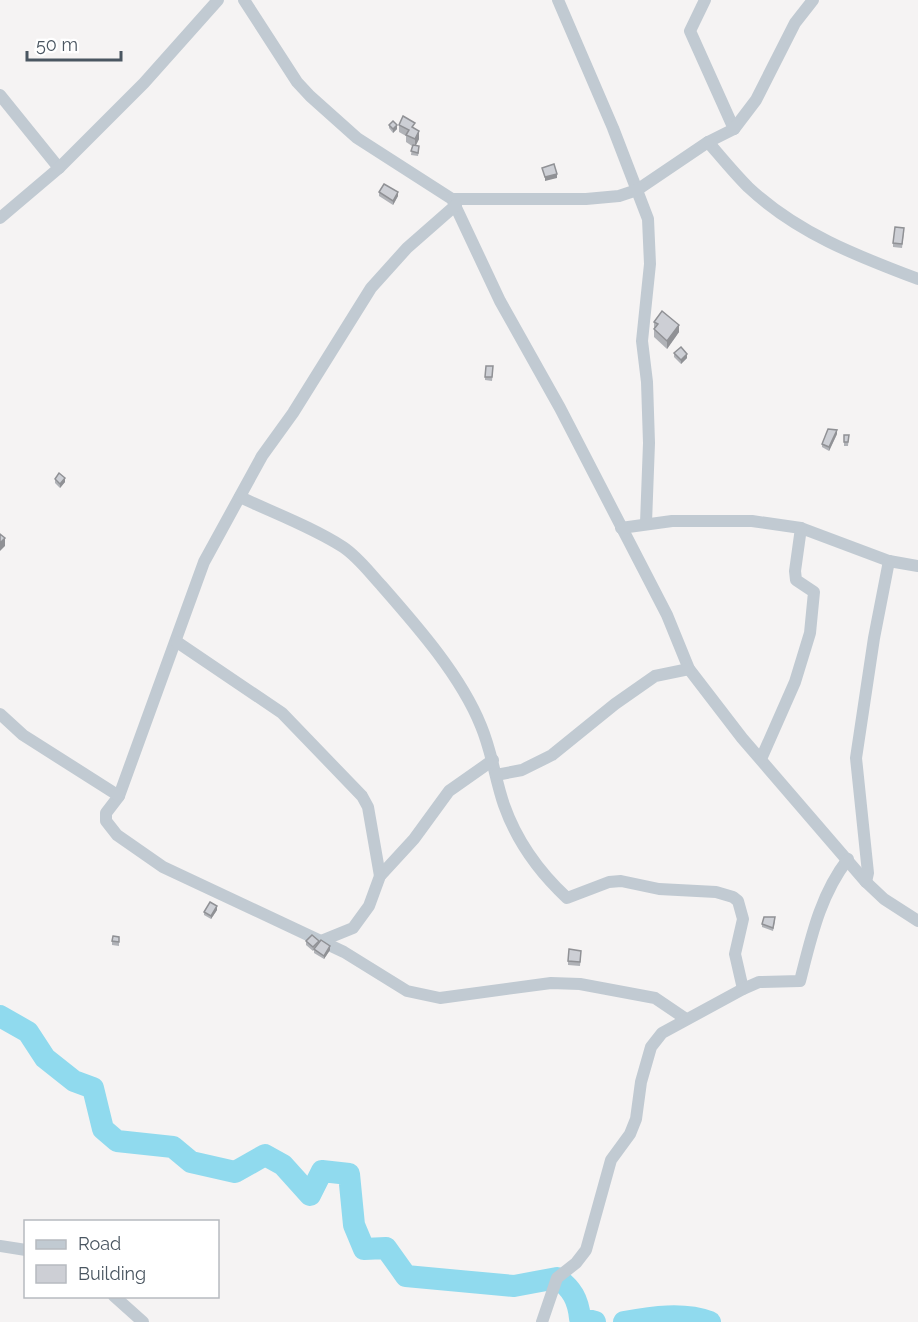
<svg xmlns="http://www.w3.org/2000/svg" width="918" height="1322" viewBox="0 0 918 1322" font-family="Raleway,sans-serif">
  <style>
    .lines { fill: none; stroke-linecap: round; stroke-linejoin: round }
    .river { stroke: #90daee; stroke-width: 22 }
    .minor { stroke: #c1cad2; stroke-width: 12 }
    .wall { fill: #b0b2b7 }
    .shaded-wall { fill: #909195 }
    .building { fill: #cdcfd5; stroke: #909195; stroke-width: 1.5 }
  </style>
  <rect width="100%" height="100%" fill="#f5f3f3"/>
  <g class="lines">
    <!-- river -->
    <g class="river">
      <path d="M0 1016 28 1032 45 1058 74 1081 93 1088 103 1129 117 1141 173 1147 191 1162 235 1172 265 1155 283 1165 310 1195 322 1171 349 1174 354 1225 364 1249 386 1248 406 1276 514 1286 557 1278C572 1289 578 1299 580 1318L595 1322"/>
      <path d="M624 1322C652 1317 683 1312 710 1322"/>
    </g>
    <!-- minor -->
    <g class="minor">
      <path d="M244 0 297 82 310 96 357 138 452 199 500 301 560 408 667 615 689 669 742 738 866 882 884 899 918 921"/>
      <path d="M558 0 613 128 648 219 650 264 642 341 647 382 649 443 646 523"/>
      <path d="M705 0 690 31 734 129"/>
      <path d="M0 95 59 168"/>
      <path d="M708 142C721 157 734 173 748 187 797 233 857 256 918 279"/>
      <path d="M452 199H586L619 196 637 190 708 142 734 129 756 100 795 23 813 0"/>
      <path d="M456 205 407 248 371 288 293 413 262 456 204 562 119 796 106 813V821L117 835 163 867 344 952 407 991 440 998 551 983 580 984 655 998 686 1019"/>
      <path d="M0 218 59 168 144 83 218 0"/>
      <path d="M240 497C274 513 312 527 343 547 358 557 369 572 381 585 417 626 461 676 481 726 492 752 495 779 504 805 517 842 538 871 567 898L609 882 621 881 659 889 716 892 733 897 738 901 743 919 735 954 743 989"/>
      <path d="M621 528 672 521H752L801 528 889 561 918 566"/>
      <path d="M177 642 282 713 362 796 368 807 380 876"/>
      <path d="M0 714 23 735 119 796"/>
      <path d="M761 759 795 682 810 633 814 592 796 580 795 571 801 528"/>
      <path d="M496 775 522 770 552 755 615 704 655 676 689 669"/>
      <path d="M866 882 868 873 856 758 874 638 889 561"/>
      <path d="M321 941 353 928 369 906 380 876 414 839 449 791 493 760"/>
      <path d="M0 1246 26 1250"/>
      <path d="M114 1296 143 1322"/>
      <path d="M542 1322 557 1278 576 1263 586 1250 611 1160 630 1134 636 1119 641 1082 651 1047 662 1033 743 989 759 982 800 981C811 938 820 895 848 859"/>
    </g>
  </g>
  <!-- wall -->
  <g class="wall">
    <path d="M389 125 397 129 393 133 389 128Z"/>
    <path d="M399 125 415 129 419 139 416 145 419 150 418 156 411 155 412 146 406 142V136L399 132Z"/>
    <path d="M379 192 398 196 393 205 379 196Z"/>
    <path d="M904 231 902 248 893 247V243Z"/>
    <path d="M654 322 679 332 667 349 654 337Z"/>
    <path d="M674 353 687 358 681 364 674 357Z"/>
    <path d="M493 370 492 381 485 380V377Z"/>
    <path d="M837 434 829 451 822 447V444Z"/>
    <path d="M844 435H849L848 446H844Z"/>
    <path d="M55 479 65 482 60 488 55 483Z"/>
    <path d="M217 910 211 919 204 915V912Z"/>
    <path d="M775 921 773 931 762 927V924Z"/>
    <path d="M112 941H119V946L112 945Z"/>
    <path d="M306 941 319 943 330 950 324 959 314 953V950L313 951 306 945Z"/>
    <path d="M581 954 580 966 568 965V961Z"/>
  </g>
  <!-- shaded-wall -->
  <g class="shaded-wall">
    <path d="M397 125V129L393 133V129Z"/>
    <path d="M419 131V139L415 147V139Z"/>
    <path d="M557 174V178L545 181V177Z"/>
    <path d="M398 192V196L393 205V201Z"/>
    <path d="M679 325V332L667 349V341Z"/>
    <path d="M687 354V358L681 364V360Z"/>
    <path d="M837 430V434L829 451V447Z"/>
    <path d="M65 478V482L60 488V484Z"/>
    <path d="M5 538V546L0 551V543Z"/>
    <path d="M217 906V910L211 919V916Z"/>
    <path d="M330 946V950L324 959V956Z"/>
  </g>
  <!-- building -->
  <g class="building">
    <path d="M403 116 415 123 412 127 419 131 415 139 406 135 409 130 399 125Z"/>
    <path d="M393 121 397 125 393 129 389 125Z"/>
    <path d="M413 145 419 146 418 153 411 151Z"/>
    <path d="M554 164 557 174 545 177 542 168Z"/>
    <path d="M384 184 398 192 393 201 379 192Z"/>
    <path d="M895 227 904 228 902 244 893 243Z"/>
    <path d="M662 311 679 325 667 341 654 329 658 324 654 322Z"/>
    <path d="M681 347 687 354 681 360 674 353Z"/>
    <path d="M486 366H493L492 377H485Z"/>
    <path d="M828 429 837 430 829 447 822 444Z"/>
    <path d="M844 435H849L848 442H844Z"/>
    <path d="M59 473 65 478 60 484 55 479Z"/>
    <path d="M0 534 5 538 0 543Z"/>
    <path d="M210 902 217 906 211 916 204 912Z"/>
    <path d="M764 917H775L773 928 762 924Z"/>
    <path d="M312 935 319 941 313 947 306 941Z"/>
    <path d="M113 936 119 937V942L112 941Z"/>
    <path d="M321 940 330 946 324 956 314 949Z"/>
    <path d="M569 949 581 951 580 962 568 961Z"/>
  </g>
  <!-- legend -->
  <rect x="24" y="1220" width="195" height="78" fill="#ffffff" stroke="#b7bbc0" stroke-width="1.5"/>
  <rect x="36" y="1240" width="30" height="9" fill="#c1cad2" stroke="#b7bbc0" stroke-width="1.5"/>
  <text x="78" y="1250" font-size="18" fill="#4a5661">Road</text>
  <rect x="36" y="1265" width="30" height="18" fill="#cdcfd5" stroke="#b7bbc0" stroke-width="1.5"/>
  <text x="78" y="1280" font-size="18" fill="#4a5661">Building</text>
  <!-- scale -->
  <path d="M27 51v9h94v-9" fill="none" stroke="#4a5661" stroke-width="3"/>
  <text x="36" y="51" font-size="18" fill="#4a5661" stroke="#ffffff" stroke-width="4.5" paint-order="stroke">50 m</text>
</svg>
